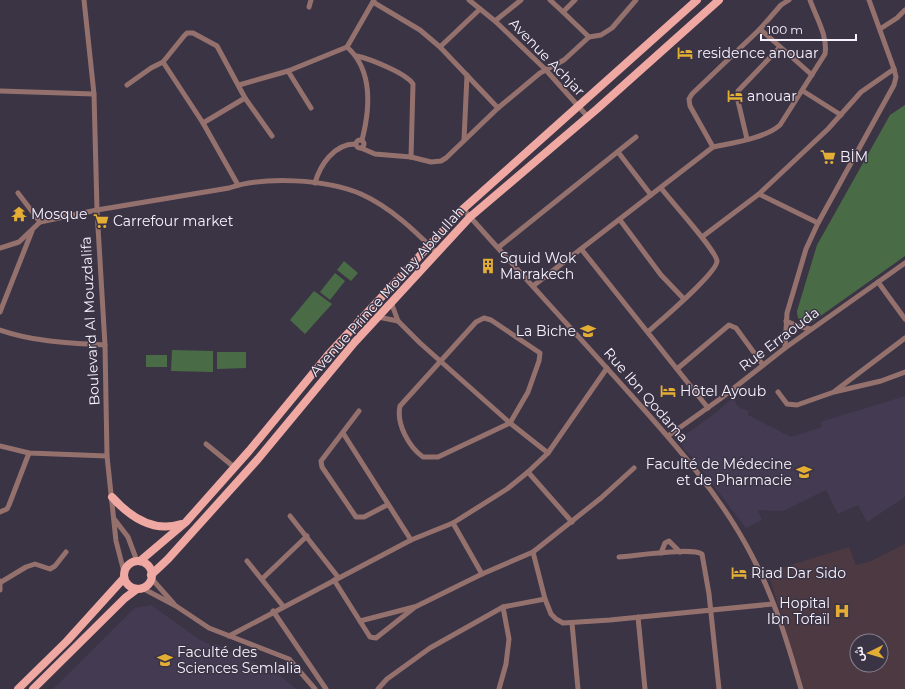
<svg xmlns="http://www.w3.org/2000/svg" width="905" height="689" viewBox="0 0 905 689" font-family="Montserrat,'Noto Sans Arabic',sans-serif">
  <style>
    .built { fill: #443b52 }
    .medical { fill: #4c3942; fill-rule: evenodd }
    .green { fill: #496c47 }
    .lines { fill: none; stroke-linecap: round; stroke-linejoin: round }
    .street { stroke: #95716e; stroke-width: 5 }
    .primary { stroke: #f0a8a2; stroke-width: 8 }
    .labels { text-anchor: middle; stroke-width: 3; stroke-linejoin: round; paint-order: stroke }
    .poi-label { font-size: 14px; fill: #f7f2fd; stroke: #3b3445; text-anchor: start }
    .street-label { font-size: 14px; fill: #f7f2fd; stroke: #3b3445 }
  </style>
  <rect width="100%" height="100%" fill="#3b3445"/>
  <!-- built -->
  <g class="built">
    <path d="M905 396V497L867 522 858 505 838 514 826 490 783 511 758 510 762 520 746 528 690 455 683 448 682 444V438L689 432 718 411 733 397 738 407 749 411 748 415 791 437 822 427 820 422Z"/>
    <path d="M151 605 200 640 212 646 216 644 278 674 296 689H53L135 608Z"/>
  </g>
  <!-- medical -->
  <path class="medical" d="M905 544V689H804L768 572 849 547 856 565 871 561ZM857 641H881V665H857Z"/>
  <!-- green -->
  <g class="green">
    <path d="M905 105V256L812 322C802 327 797 320 797 311L817 245 890 115Z"/>
    <path d="M344 261 358 273 351 281 337 270Z"/>
    <path d="M335 273 345 281 330 300 320 292Z"/>
    <path d="M314 291 332 304 305 334 290 320Z"/>
    <path d="M172 350 213 351V372L171 371Z"/>
    <path d="M217 352H246V368L217 369Z"/>
    <rect x="146" y="355" width="21" height="12"/>
  </g>
  <g class="lines">
    <!-- street -->
    <g class="street">
      <path d="M84 0 94 94 97 210 105 345 107 456 116 541 124 572"/>
      <path d="M469 0 495 21 545 69 588 117"/>
      <path d="M550 0 563 12 575 0"/>
      <path d="M373 2 420 30 440 47 498 108"/>
      <path d="M309 7 311 0"/>
      <path d="M563 12 589 37"/>
      <path d="M495 21 521 0"/>
      <path d="M760 29 781 5 789 0"/>
      <path d="M880 29 897 18 905 10"/>
      <path d="M347 47C373 70 370 109 362 140"/>
      <path d="M440 47 480 9"/>
      <path d="M357 56C370 59 406 73 413 84L411 157"/>
      <path d="M163 62 203 123 238 185"/>
      <path d="M288 71 311 108"/>
      <path d="M127 85 151 68 163 62 184 36 187 33H193L217 46 245 98 272 136"/>
      <path d="M239 85 288 71 347 47 374 0"/>
      <path d="M0 91 94 94"/>
      <path d="M803 91 841 115"/>
      <path d="M203 123 245 98"/>
      <path d="M747 139 738 101V91L780 47"/>
      <circle cx="360" cy="144" r="4"/>
      <path d="M464 140 467 75"/>
      <path d="M713 147 690 106 689 99 692 94 760 29 812 75"/>
      <path d="M361 148 375 154 411 157 431 162 441 161 446 158 498 108 540 73 564 60 589 37 601 35 612 28 636 0"/>
      <path d="M618 152 651 195"/>
      <path d="M315 183C320 165 334 144 355 144"/>
      <path d="M18 193 40 222"/>
      <path d="M759 194 818 223"/>
      <path d="M463 209C518 271 575 332 631 395 675 444 722 497 752 556 774 597 788 644 801 689"/>
      <path d="M620 220 661 275 684 299"/>
      <path d="M702 237 759 194 828 129 861 92 894 69"/>
      <path d="M499 247 636 137"/>
      <path d="M0 248 19 242 40 222 97 210 229 188C264 176 326 179 361 194 390 207 414 230 436 252"/>
      <path d="M582 250 708 408"/>
      <path d="M878 282 905 319"/>
      <path d="M533 286 713 147C732 143 766 138 780 125L825 54C828 36 816 17 810 0"/>
      <path d="M391 302 398 321 420 343 510 423 548 453"/>
      <path d="M0 312 32 231"/>
      <path d="M378 317 398 321"/>
      <path d="M484 318 491 320 540 353 539 361 528 392 510 423 438 457H423C409 447 396 424 400 406L476 322Z"/>
      <path d="M786 321 800 327 811 329"/>
      <path d="M0 330C35 342 69 343 105 345"/>
      <path d="M649 331C660 321 717 273 717 261 716 250 670 200 661 188"/>
      <path d="M785 348 787 313 806 249 818 223 894 85 896 77 894 69 869 0"/>
      <path d="M677 369 729 325 736 328 763 365"/>
      <path d="M835 391 905 338"/>
      <path d="M778 392 787 404 797 405 834 392 881 381 905 372"/>
      <path d="M359 411 321 461 322 467 356 517H364L387 505"/>
      <path d="M343 433 411 540"/>
      <path d="M668 436 720 399 785 348 905 263"/>
      <path d="M206 444 234 467"/>
      <path d="M0 446 29 453 107 456"/>
      <path d="M528 472 572 522"/>
      <path d="M0 512 7 509 9 505 29 453"/>
      <path d="M290 516 338 577"/>
      <path d="M115 520 128 537 137 561"/>
      <path d="M453 523 482 574"/>
      <path d="M533 552 545 599 551 614 556 619 563 623 610 620 773 604"/>
      <path d="M661 553 665 543 669 541 680 552"/>
      <path d="M619 557C635 556 691 547 702 554L709 594 719 689"/>
      <path d="M247 561 283 606"/>
      <path d="M151 578 174 604"/>
      <path d="M262 579 307 536"/>
      <path d="M334 580 370 637 376 638 415 607 482 574 533 552 601 498 634 468"/>
      <path d="M0 581V590"/>
      <path d="M1 582 26 567 35 564 50 569 55 566 66 552"/>
      <path d="M142 588 176 606 209 628 289 659 315 689"/>
      <path d="M273 611 326 689"/>
      <path d="M638 617 645 689"/>
      <path d="M360 621 414 607"/>
      <path d="M572 623 578 689"/>
      <path d="M229 636 411 540 453 523 507 489 528 472 548 453 607 368"/>
      <path d="M378 689 387 679 430 648 503 607 545 599"/>
      <path d="M499 689 506 664 509 639 503 607"/>
    </g>
    <!-- primary -->
    <g class="primary">
      <path d="M112 497C130 517 153 533 181 524"/>
      <path d="M140 561 186 522 249 451 328 355 463 209 697 0"/>
      <circle cx="138" cy="575" r="14"/>
      <path d="M151 575 168 559 258 459 354 343 470 217 597 109 719 0"/>
      <path d="M18 689 67 641 124 578"/>
      <path d="M33 689 125 598 137 589"/>
    </g>
  </g>
  <!-- icons -->
  <defs>
    <symbol id="hotel-bare" viewBox="-9 -9 18 18"><path d="M-6-4.5h1.5V1H6V5H4.5V3h-9V5H-6ZM-4 0a1.8 1.8 0 1 1 3.6 0ZM.5 0V-2.5h3Q6-2.5 6 0Z" fill="#e4ae35" stroke="#3b3445" stroke-width="2.5" paint-order="stroke"/></symbol>
    <symbol id="supermarket-bare" viewBox="-9 -9 18 18"><path d="M-6-5.5h2.5l.6 2H6L4.5 2H-2.5L-4.4-4H-6ZM-1.5 3.2a1.3 1.3 0 1 0 .1 0ZM3 3.2a1.3 1.3 0 1 0 .1 0Z" fill="#e4ae35" stroke="#3b3445" stroke-width="2.5" paint-order="stroke"/></symbol>
    <symbol id="temple-bare" viewBox="-9 -9 18 18"><path d="M0-6L5-2H3V0L6.5 2.5H4V6H1.5V3h-3V6H-4V2.5H-6.5L-3 0V-2H-5Z" fill="#e4ae35" stroke="#3b3445" stroke-width="2.5" paint-order="stroke"/></symbol>
    <symbol id="building-bare" viewBox="-9 -9 18 18"><path d="M-4-6H4V6H1V3H-1V6H-4ZM-2.5-4.3h1.7v1.8h-1.7ZM.8-4.3h1.7v1.8H.8ZM-2.5-1h1.7V.8h-1.7ZM.8-1h1.7V.8H.8Z" fill="#e4ae35" stroke="#3b3445" stroke-width="2.5" paint-order="stroke"/></symbol>
    <symbol id="school-bare" viewBox="-9 -9 18 18"><path d="M0-5L7-2L0 1L-7-2ZM-4 1L0 2.5L4 1V4Q0 6-4 4Z" fill="#e4ae35" stroke="#3b3445" stroke-width="2.5" paint-order="stroke"/></symbol>
    <symbol id="university-bare" viewBox="-9 -9 18 18"><path d="M0-5L7-2L0 1L-7-2ZM-4 1L0 2.5L4 1V4Q0 6-4 4Z" fill="#e4ae35" stroke="#3b3445" stroke-width="2.5" paint-order="stroke"/></symbol>
    <symbol id="hospital-bare" viewBox="-9 -9 18 18"><path d="M-5-5h3v3.5h4V-5h3V5h-3V1.5h-4V5h-3Z" fill="#e4ae35" stroke="#3b3445" stroke-width="2.5" paint-order="stroke"/></symbol>
  </defs>
  <g fill-rule="evenodd">
    <use href="#hotel-bare" x="674" y="42" width="22" height="22"/>
    <use href="#hotel-bare" x="724" y="85" width="22" height="22"/>
    <use href="#supermarket-bare" x="817" y="146" width="22" height="22"/>
    <use href="#temple-bare" x="8" y="203" width="22" height="22"/>
    <use href="#supermarket-bare" x="90" y="210" width="22" height="22"/>
    <use href="#building-bare" x="477" y="255" width="22" height="22"/>
    <use href="#school-bare" x="577" y="320" width="22" height="22"/>
    <use href="#hotel-bare" x="657" y="380" width="22" height="22"/>
    <use href="#university-bare" x="793" y="461" width="22" height="22"/>
    <use href="#hotel-bare" x="728" y="562" width="22" height="22"/>
    <use href="#hospital-bare" x="831" y="600" width="22" height="22"/>
    <use href="#university-bare" x="154" y="649" width="22" height="22"/>
  </g>
  <g class="labels">
    <!-- poi labels -->
    <g class="poi-label">
      <text x="697" y="58">residence anouar</text>
      <text x="747" y="101">anouar</text>
      <text x="840" y="162">BİM</text>
      <text x="31" y="219">Mosque</text>
      <text x="113" y="226">Carrefour market</text>
      <text x="500" y="263">Squid Wok<tspan x="500" dy="16">Marrakech</tspan></text>
      <text x="576" y="336" text-anchor="end">La Biche</text>
      <text x="680" y="396">Hôtel Ayoub</text>
      <text x="792" y="469" text-anchor="end">Faculté de Médecine<tspan x="792" dy="16">et de Pharmacie</tspan></text>
      <text x="751" y="578">Riad Dar Sido</text>
      <text x="830" y="608" text-anchor="end">Hopital<tspan x="830" dy="16">Ibn Tofaïl</tspan></text>
      <text x="177" y="657">Faculté des<tspan x="177" dy="16">Sciences Semlalia</tspan></text>
    </g>
    <!-- street labels -->
    <g class="street-label">
      <text transform="translate(547 57) rotate(46)" y="5">Avenue Achjar</text>
      <text transform="translate(387 291) rotate(-48)" y="5">Avenue Prince Moulay Abdullah</text>
      <text transform="translate(90 321) rotate(-93)" y="5">Boulevard Al Mouzdalifa</text>
      <text transform="translate(779 339) rotate(-37)" y="5">Rue Erraouda</text>
      <text transform="translate(646 395) rotate(49)" y="5">Rue Ibn Qodama</text>
    </g>
  </g>
  <!-- north arrow -->
  <g transform="translate(869 653) rotate(265)"><circle r="19" fill="#3b3445" stroke="#86808f"/>
  <path d="M0-3L7 15L0 10L-7 15Z" fill="#e4ae35"/>
  <text y="-6" font-size="11" font-weight="bold" text-anchor="middle" fill="#f7f2fd">ش</text>
  </g>
  <!-- scale -->
  <path d="M761 34v6h95v-6" fill="none" stroke="#f7f2fd" stroke-width="2"/>
  <text x="767" y="34" font-size="12" fill="#f7f2fd" stroke="#3b3445" stroke-width="3" paint-order="stroke">100 m</text>
</svg>
